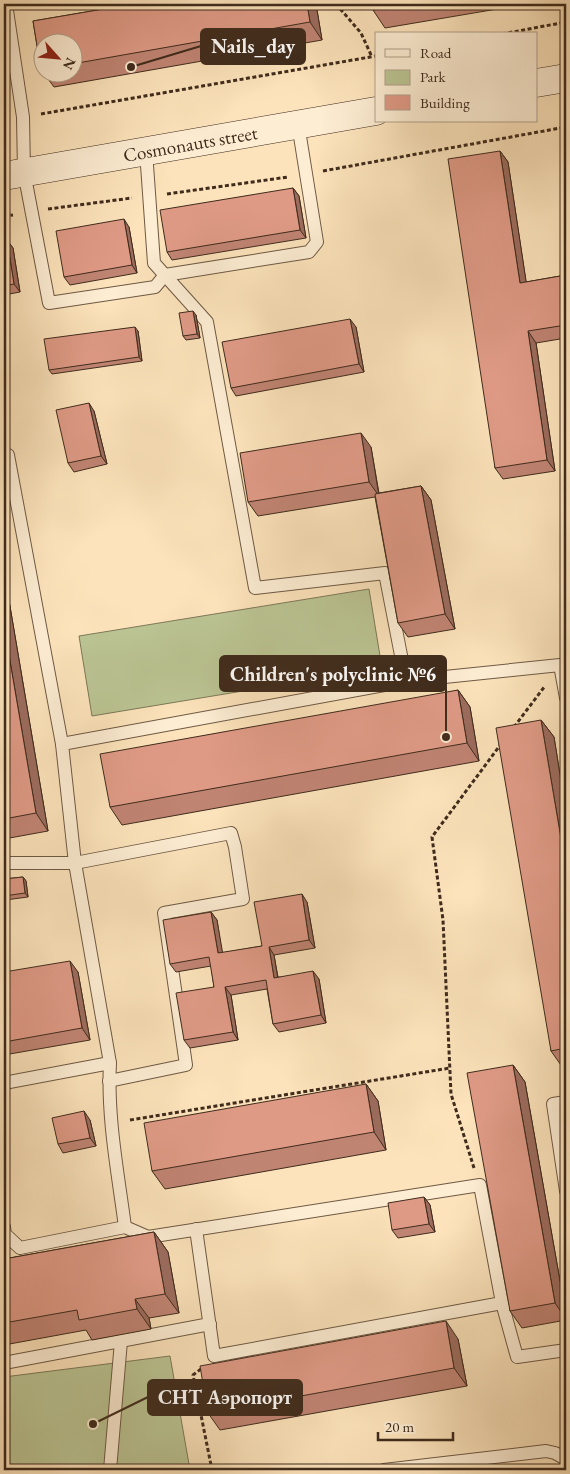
<svg xmlns="http://www.w3.org/2000/svg" width="570" height="1474" viewBox="0 0 570 1474" font-family="'EB Garamond',serif">
  <style>
    .green { fill: #bbc493; stroke: #7d7858 }
    .lines { fill: none; stroke-linecap: round; stroke-linejoin: round }
    .lane-casing { stroke: #6e5944; stroke-width: 14 }
    .secondary-casing { stroke: #3f2b1c; stroke-width: 29 }
    .path { stroke: #3f2b1c; stroke-width: 3; stroke-dasharray: 4 2.5; stroke-linecap: butt }
    .lane { stroke: #fdedd3; stroke-width: 12 }
    .secondary { stroke: #fdedd3; stroke-width: 28 }
    .wall { fill: #c08473; stroke: #3f2b1c }
    .shaded-wall { fill: #9c6c5e; stroke: #3f2b1c }
    .building { fill: #df9a86; stroke: #3f2b1c }
    .labels { text-anchor: middle; stroke-width: 4; stroke-linejoin: round; paint-order: stroke }
    .street-label { font-size: 19px; fill: #3f2b1c; stroke: #fdedd3 }
    .leader { fill: none; stroke: #3f2b1c; stroke-width: 2 }
    .callout-dot { fill: #3f2b1c; stroke: #fdedd3; stroke-width: 2 }
    .callout { fill: #3f2b1c; stroke: #3f2b1c; stroke-width: 2 }
    .callout-label { font-size: 20px; text-anchor: middle; font-weight: bold; fill: #fff }
  </style>
  <rect width="100%" height="100%" fill="#fce3bb"/>
  <filter id="stains"><feTurbulence type="fractalNoise" baseFrequency=".004" numOctaves="4"/><feColorMatrix values="0 0 0 0 .2 0 0 0 0 .09 0 0 0 0 .02 0 0 0 .5 -.17"/></filter>
  <radialGradient id="worn" r=".72"><stop offset=".6" stop-color="#630" stop-opacity="0"/><stop offset="1" stop-color="#630" stop-opacity=".3"/></radialGradient>
  <!-- green -->
  <g class="green">
    <path d="M369 589 382 668 92 716 79 636Z"/>
    <path d="M170 1356 190 1470H4V1377Z"/>
  </g>
  <g class="lines">
    <defs>
      <g id="lane">
        <path d="M6 4 23 117 24 172 49 303 155 287 165 275 309 252 317 242 298 124"/>
        <path d="M146 151 154 263 207 322 255 588 385 573 406 681 560 665 566 698"/>
        <path d="M4 456 8 455 62 744"/>
        <path d="M4 863H75L62 744 406 681"/>
        <path d="M109 1081 186 1065 164 913 243 899 235 847 231 833 75 863 110 1063"/>
        <path d="M4 1083 110 1063C107 1118 118 1173 125 1227"/>
        <path d="M566 1102 553 1104 566 1191"/>
        <path d="M4 1227 5 1234 20 1248 125 1227 148 1237 480 1185 502 1303 214 1356 196 1229"/>
        <path d="M502 1303 517 1357 566 1350"/>
        <path d="M4 1363 210 1324"/>
        <path d="M110 1470 121 1341"/>
        <path d="M384 1470 546 1451 555 1453 566 1459"/>
      </g>
      <g id="secondary">
        <path d="M536 83 566 78"/>
        <path id="s1" d="M4 176 376 111"/>
      </g>
    </defs>
    <!-- lane casing -->
    <use href="#lane" class="lane-casing"/>
    <!-- secondary casing -->
    <use href="#secondary" class="secondary-casing"/>
    <!-- path -->
    <g class="path">
      <path d="M336 4 361 33 372 57"/>
      <path d="M502 34 566 22"/>
      <path d="M41 114 376 56"/>
      <path d="M323 171 566 127"/>
      <path d="M167 194 288 177"/>
      <path d="M48 209 132 198"/>
      <path d="M4 216 13 215"/>
      <path d="M514 727 545 686"/>
      <path d="M130 1120 450 1068"/>
      <path d="M474 1168 451 1094 443 920 432 837 501 744"/>
      <path d="M201 1369 193 1375 212 1470"/>
    </g>
    <!-- lane -->
    <use href="#lane" class="lane"/>
    <!-- secondary -->
    <use href="#secondary" class="secondary"/>
  </g>
  <!-- wall -->
  <g class="wall">
    <path d="M133 4H316L322 40 54 87 43 72H72V42H42V71L41 70 33 21Z"/>
    <path d="M372 4H527L385 28 373 10Z"/>
    <path d="M500 151 508 162 526 282 566 275V338L536 343 555 471 503 479 495 468Z"/>
    <path d="M293 188 299 196 306 238 172 260 167 252Z"/>
    <path d="M129 227 137 273 70 285 64 277Z"/>
    <path d="M4 240H7L13 248 20 292 4 295Z"/>
    <path d="M196 315 200 338 186 340 183 336Z"/>
    <path d="M356 327 364 372 236 396 231 388Z"/>
    <path d="M138 331 142 361 52 374 49 370Z"/>
    <path d="M4 385 8 411H4Z"/>
    <path d="M94 411 107 464 74 472 68 463Z"/>
    <path d="M371 447 379 493 421 486 431 500 455 629 408 637 398 623 375 497 258 516 248 502Z"/>
    <path d="M4 571 48 831 4 839Z"/>
    <path d="M458 690 470 707 479 761 122 825 110 807Z"/>
    <path d="M541 720 554 737 566 812V1067L563 1068 551 1051Z"/>
    <path d="M23 877 26 881 28 897 5 900 4 898V879Z"/>
    <path d="M307 902 315 948 274 955 278 977 319 979 326 1023 279 1032 273 1024 267 989 231 995 238 1040 190 1048 184 1040 214 987 211 966 176 972 170 964 211 912 217 920 222 953 262 946Z"/>
    <path d="M4 972H78L90 1040 4 1055Z"/>
    <path d="M513 1065 525 1082 566 1315V1320L522 1328 510 1311Z"/>
    <path d="M366 1084 378 1101 386 1150 165 1189 152 1171Z"/>
    <path d="M90 1120 96 1146 63 1153 58 1144Z"/>
    <path d="M424 1197 430 1205 435 1232 398 1238 392 1230Z"/>
    <path d="M154 1232 168 1252 179 1313 149 1318 151 1329 92 1340 86 1330 4 1345V1259Z"/>
    <path d="M458 1339 467 1386 220 1430 208 1413Z"/>
  </g>
  <!-- shaded-wall -->
  <g class="shaded-wall">
    <path d="M307 4H316L322 40 310 22Z"/>
    <path d="M500 151 508 162 528 294 520 283Z"/>
    <path d="M293 188 299 196 306 238 300 230Z"/>
    <path d="M124 219 129 227 137 273 132 265Z"/>
    <path d="M7 240 13 248 20 292 14 284Z"/>
    <path d="M193 311 196 315 200 338 197 334Z"/>
    <path d="M350 319 356 327 364 372 359 364Z"/>
    <path d="M135 327 138 331 142 361 139 357Z"/>
    <path d="M528 331 536 343 555 471 547 460Z"/>
    <path d="M4 385 8 411 4 405Z"/>
    <path d="M89 403 94 411 107 464 101 456Z"/>
    <path d="M361 433 371 447 379 496 369 482Z"/>
    <path d="M421 486 431 500 455 629 445 614Z"/>
    <path d="M4 571 48 831 36 813 4 626Z"/>
    <path d="M458 690 470 707 479 761 467 743Z"/>
    <path d="M541 720 554 737 566 812V868Z"/>
    <path d="M23 877 26 881 28 897 25 893Z"/>
    <path d="M302 894 307 902 315 948 309 940Z"/>
    <path d="M211 912 217 920 224 961 218 953Z"/>
    <path d="M269 947 274 955 279 986 274 978Z"/>
    <path d="M70 961 78 972 90 1040 82 1028Z"/>
    <path d="M313 971 319 979 326 1023 321 1015Z"/>
    <path d="M225 987 231 995 238 1040 233 1032Z"/>
    <path d="M513 1065 525 1082 566 1315V1319L555 1303Z"/>
    <path d="M366 1084 378 1101 386 1150 374 1132Z"/>
    <path d="M84 1111 90 1120 96 1146 90 1138Z"/>
    <path d="M424 1197 430 1205 435 1232 429 1224Z"/>
    <path d="M154 1232 168 1252 179 1313 165 1294Z"/>
    <path d="M135 1299 149 1318 151 1329 137 1309Z"/>
    <path d="M446 1321 458 1339 467 1386 454 1368Z"/>
  </g>
  <!-- building -->
  <g class="building">
    <path d="M133 4H307L310 22 72 64V42H42V70H41L33 21Z"/>
    <path d="M372 4H412L373 10Z"/>
    <path d="M500 151 520 283 566 275V325L528 331 547 460 495 468 448 159Z"/>
    <path d="M293 188 300 230 167 252 160 210Z"/>
    <path d="M124 219 132 265 64 277 56 231Z"/>
    <path d="M4 240H7L14 284 4 286Z"/>
    <path d="M193 311 197 334 183 336 179 313Z"/>
    <path d="M350 319 359 364 231 388 222 342Z"/>
    <path d="M135 327 139 357 49 370 44 339Z"/>
    <path d="M89 403 101 456 68 463 56 410Z"/>
    <path d="M361 433 369 482 248 502 240 453Z"/>
    <path d="M421 486 445 614 398 623 375 494Z"/>
    <path d="M4 626 36 813 4 819Z"/>
    <path d="M458 690 467 743 110 807 100 754Z"/>
    <path d="M541 720 566 868V1048L551 1051 496 728Z"/>
    <path d="M23 877 25 893 4 896V879Z"/>
    <path d="M302 894 309 940 269 947 274 978 313 971 321 1015 273 1024 266 980 225 987 233 1032 184 1040 176 993 214 987 209 957 170 964 163 920 211 912 218 953 262 946 254 902Z"/>
    <path d="M70 961 82 1028 4 1042V972Z"/>
    <path d="M513 1065 555 1303 510 1311 467 1073Z"/>
    <path d="M366 1084 374 1132 152 1171 144 1123Z"/>
    <path d="M84 1111 90 1138 58 1144 52 1118Z"/>
    <path d="M424 1197 429 1224 392 1230 388 1203Z"/>
    <path d="M154 1232 165 1294 135 1299 137 1309 79 1320 77 1310 4 1323V1259Z"/>
    <path d="M446 1321 454 1368 208 1413 200 1366Z"/>
  </g>
  <g class="labels">
    <!-- street labels -->
    <g class="street-label">
      <text dy="7" stroke="none"><textPath href="#s1" startOffset="189">Cosmonauts street</textPath></text>
    </g>
  </g>
  <!-- callouts -->
  <path class="leader" d="M131 67L201 46M446 737L446 674M93 1424L148 1397"/>
  <g class="callout-dot">
    <circle cx="131" cy="67" r="5"/>
    <circle cx="446" cy="737" r="5"/>
    <circle cx="93" cy="1424" r="5"/>
  </g>
  <g class="callout">
    <rect x="201" y="29" width="104" height="35" rx="5"/>
    <rect x="220" y="656" width="226" height="35" rx="5"/>
    <rect x="148" y="1380" width="154" height="35" rx="5"/>
  </g>
  <g class="callout-label">
    <text x="253" y="53">Nails_day</text>
    <text x="333" y="681">Children's polyclinic №6</text>
    <text x="225" y="1404">СНТ Аэропорт</text>
  </g>
  <!-- margin -->
  <rect width="570" height="1474" fill="none" stroke="#fce3bb" stroke-width="20"/>
  <rect x="5" y="5" width="560" height="1464" fill="none" stroke="#3f2b1c" stroke-width="2.5"/>
  <rect x="10" y="10" width="550" height="1454" fill="none" stroke="#3f2b1c"/>
  <!-- legend -->
  <rect x="375" y="32" width="162" height="90" fill="#fdedd3" stroke="#b19f8a"/>
  <rect x="385" y="49" width="25" height="8" fill="#fdedd3" stroke="#b19f8a"/>
  <text x="420" y="58" font-size="15" fill="#3f2b1c">Road</text>
  <rect x="385" y="70" width="25" height="15" fill="#bbc493" stroke="#b19f8a"/>
  <text x="420" y="82" font-size="15" fill="#3f2b1c">Park</text>
  <rect x="385" y="95" width="25" height="15" fill="#df9a86" stroke="#b19f8a"/>
  <text x="420" y="108" font-size="15" fill="#3f2b1c">Building</text>
  <!-- north arrow -->
  <g transform="translate(58 58) rotate(117)"><circle r="24" fill="#fdedd3" stroke="#b19f8a"/>
  <path d="M0-4L9 19L0 12L-9 19Z" fill="#8f2418"/>
  <text y="-8" font-size="14" font-weight="bold" text-anchor="middle" fill="#3f2b1c">N</text>
  </g>
  <!-- scale -->
  <path d="M378 1432v8h75v-8" fill="none" stroke="#3f2b1c" stroke-width="2.5"/>
  <text x="385" y="1432" font-size="15" fill="#3f2b1c" stroke="#fdedd3" stroke-width="4" paint-order="stroke">20 m</text>
  <rect width="100%" height="100%" filter="url(#stains)"/>
  <rect width="100%" height="100%" fill="url(#worn)"/>
</svg>
